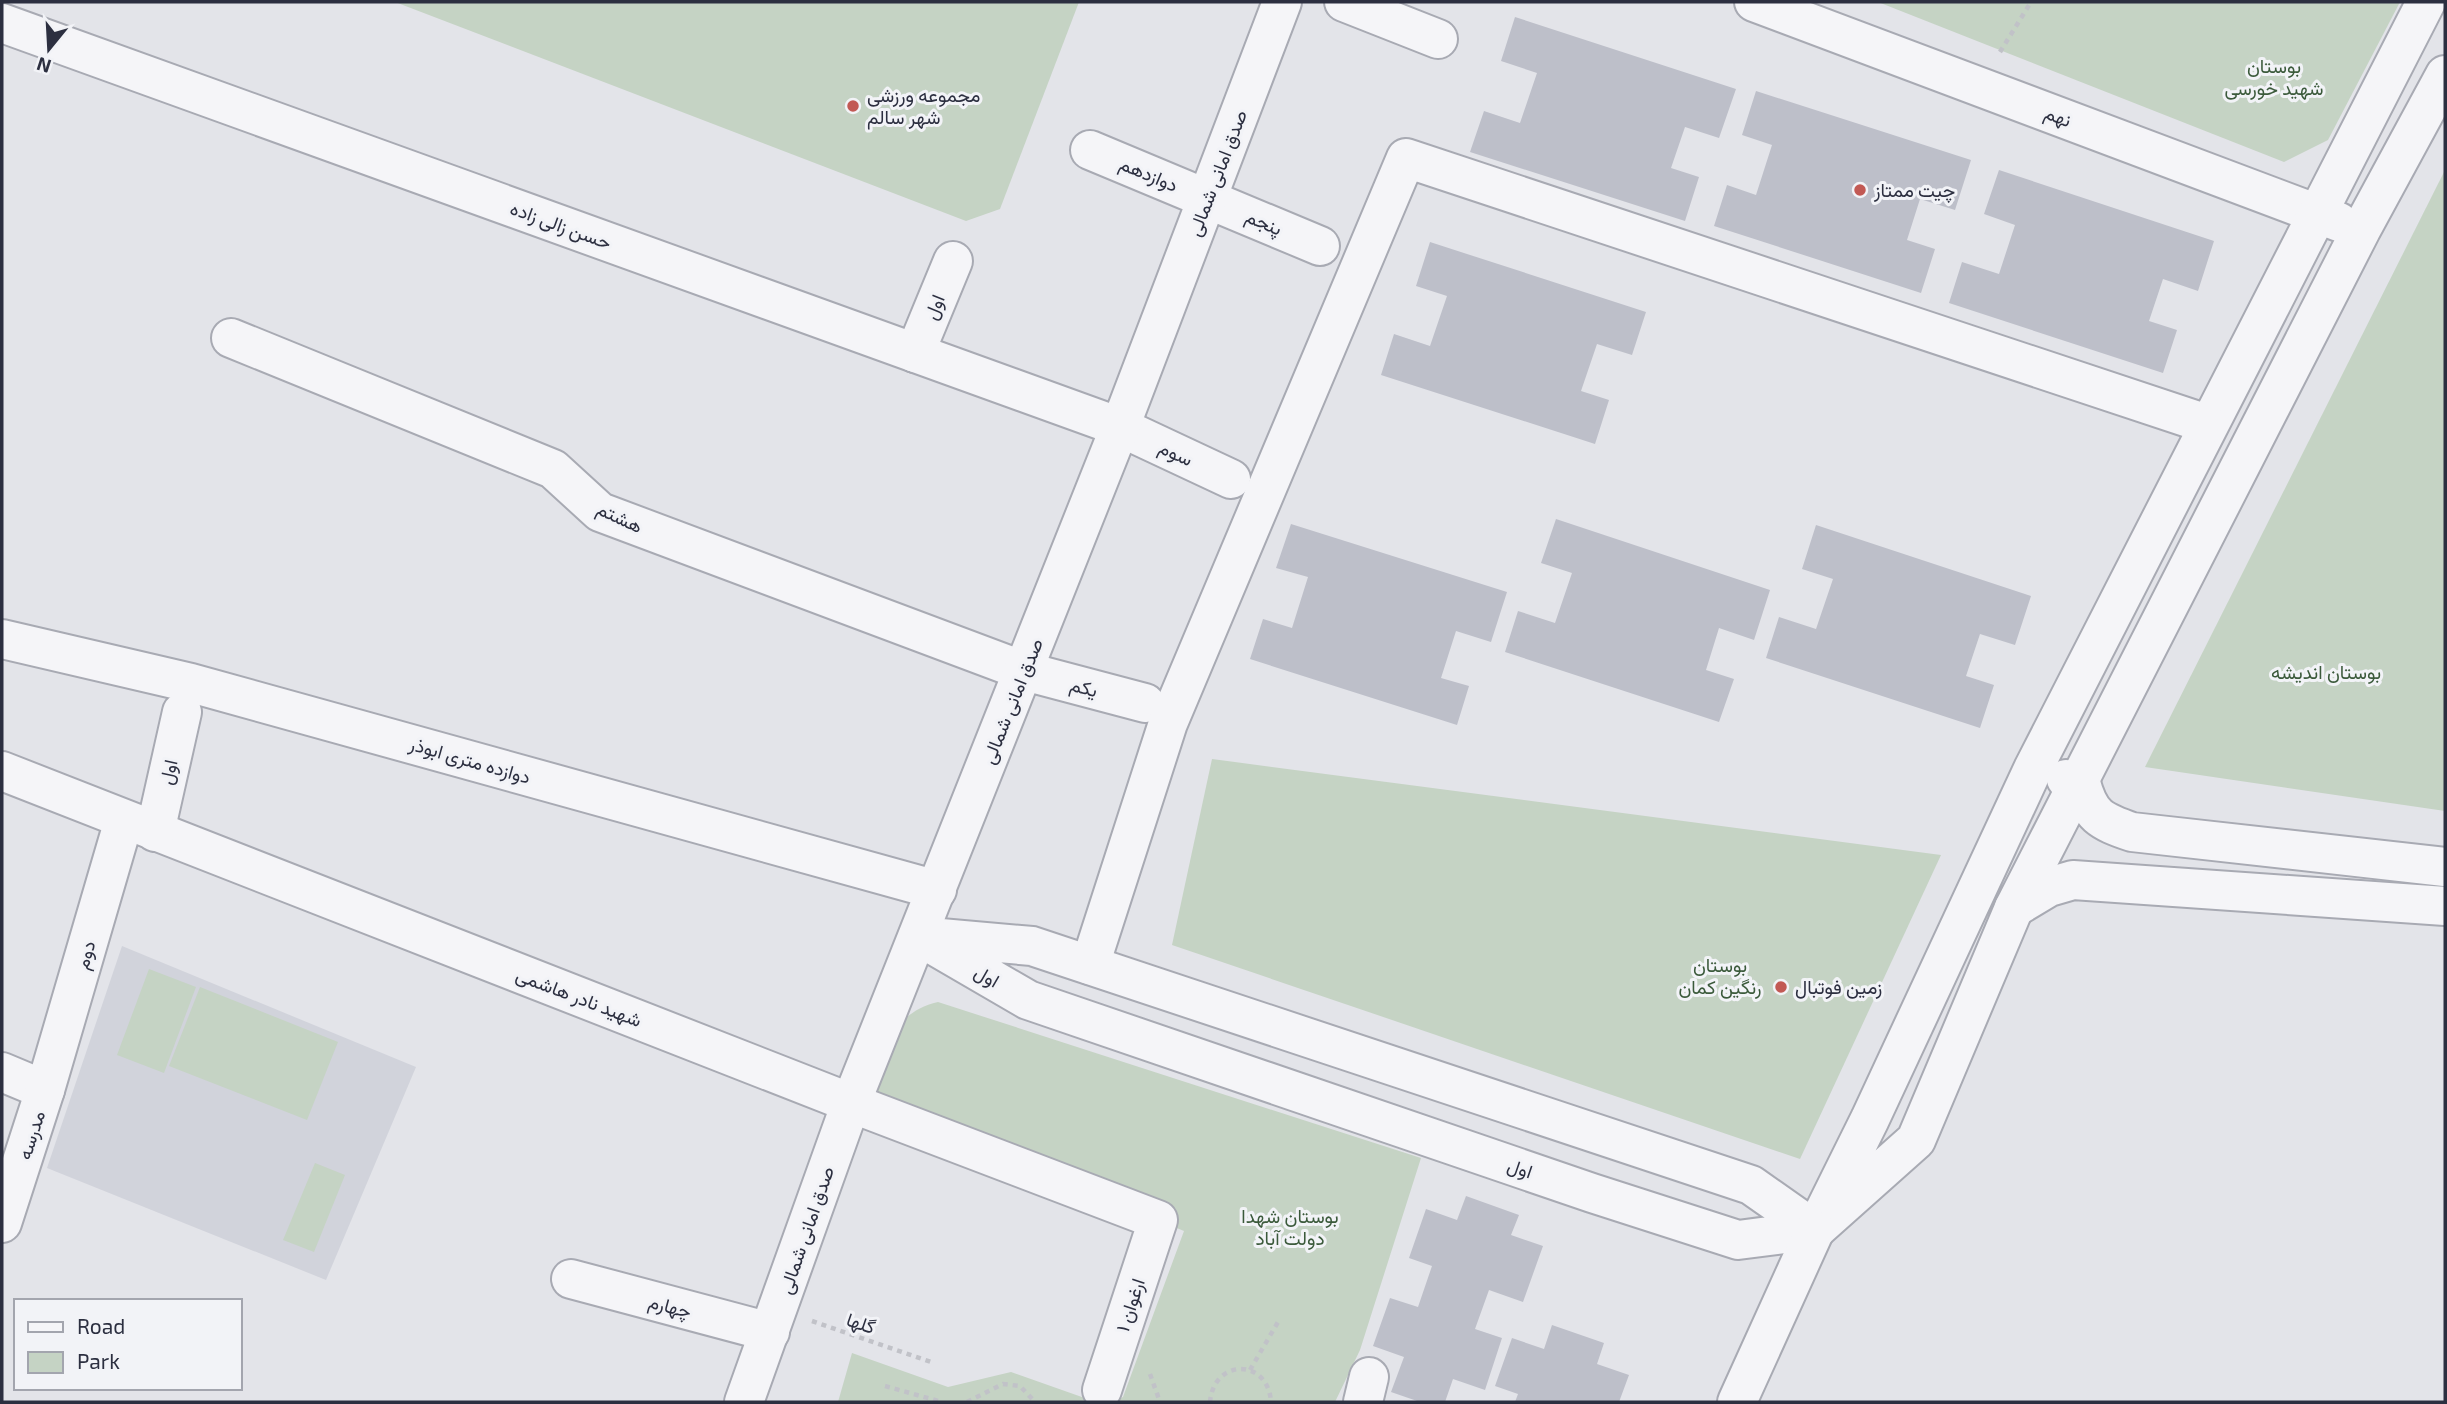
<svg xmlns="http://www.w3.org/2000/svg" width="2447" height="1404" viewBox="0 0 2447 1404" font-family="'Exo 2',Vazirmatn,sans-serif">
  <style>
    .built { fill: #d1d3db }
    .green { fill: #c5d3c4 }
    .building { fill: #bdbfc9 }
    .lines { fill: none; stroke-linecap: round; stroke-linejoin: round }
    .minor-casing { stroke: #a8aab3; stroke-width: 42 }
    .path { stroke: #c1c2c8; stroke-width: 4.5; stroke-dasharray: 5 5; stroke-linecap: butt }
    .minor { stroke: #f5f5f8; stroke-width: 38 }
    .poi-dot { fill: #c25954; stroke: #f2f3f7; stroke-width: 2.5 }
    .labels { text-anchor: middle; stroke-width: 6; stroke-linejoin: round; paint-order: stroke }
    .park-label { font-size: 19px; fill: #3b5a3b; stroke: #f2f3f7 }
    .poi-label { font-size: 19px; fill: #2c2f40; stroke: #f2f3f7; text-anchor: start }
    .street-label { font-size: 19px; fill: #2c2f40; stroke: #f2f3f7 }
  </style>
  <rect width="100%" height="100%" fill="#e3e4e9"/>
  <!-- built -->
  <path class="built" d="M122 946 416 1067 326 1280 47 1168Z"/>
  <!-- green -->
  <g class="green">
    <path d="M395 2H1079L1000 209 966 221Z"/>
    <path d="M1878 2H2400L2328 140 2284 162Z"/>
    <path d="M2445 170V811L2145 767Z"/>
    <path d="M1212 759 1941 855 1800 1159 1172 945Z"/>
    <path d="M149 969 196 987 164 1073 117 1055Z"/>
    <path d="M200 987 338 1042 307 1120 169 1066Z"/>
    <path d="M938 1002 1421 1158 1360 1350 1335 1402H1112L1123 1397 1184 1231 876 1103C883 1058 887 1014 938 1002Z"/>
    <path d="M315 1163 345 1175 314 1252 283 1240Z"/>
    <path d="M852 1353 948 1387 1011 1372 1096 1402H838Z"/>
  </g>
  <!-- building -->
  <g class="building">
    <path d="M1515 17 1736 89 1719 138 1685 127 1671 168 1699 177 1685 221 1470 152 1484 111 1520 123 1537 73 1501 61Z"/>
    <path d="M1756 91 1971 160 1955 210 1920 199 1907 240 1935 249 1921 293 1714 226 1727 185 1756 195 1772 145 1742 135Z"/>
    <path d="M1999 170 2214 241 2198 291 2163 279 2149 321 2177 330 2163 373 1949 303 1962 262 1999 274 2015 225 1984 214Z"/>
    <path d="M1430 242 1646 312 1632 355 1597 344 1581 391 1609 400 1595 444 1381 375 1394 334 1430 346 1447 296 1416 286Z"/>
    <path d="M1556 519 1770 590 1754 640 1719 628 1706 670 1734 679 1719 722 1505 652 1518 611 1555 623 1572 573 1541 563Z"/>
    <path d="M1291 524 1507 592 1491 642 1456 631 1441 678 1469 686 1457 725 1250 659 1263 619 1292 628 1308 577 1276 568Z"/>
    <path d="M1816 525 2031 596 2015 645 1980 634 1966 676 1994 685 1980 728 1766 658 1779 617 1816 629 1833 579 1802 569Z"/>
    <path d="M1466 1196 1519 1215 1511 1235 1543 1246 1523 1302 1489 1290 1475 1329 1502 1338 1485 1390 1453 1379 1445 1402H1420L1391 1392 1404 1357 1373 1346 1390 1298 1418 1307 1432 1266 1409 1258 1426 1209 1457 1220Z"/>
    <path d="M1552 1325 1604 1343 1597 1364 1629 1375 1619 1402H1515L1518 1394 1495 1386 1512 1338 1544 1349Z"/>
  </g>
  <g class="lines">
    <defs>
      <g id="minor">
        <path d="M1344 2 1438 39"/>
        <path d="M1754 2 2339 222"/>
        <path d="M2426 2 2033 769 1870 1119 1815 1230 1916 1140 2014 908 2361 230 2445 75"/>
        <path d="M2 23 1120 427 1231 479"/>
        <path d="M1090 150 1320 246"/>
        <path d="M231 338 553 469 600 512 1024 671 1145 703"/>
        <path d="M915 353 953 261"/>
        <path d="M2 639 191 683 937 890"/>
        <path d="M2 771 851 1103 1158 1220 1102 1390"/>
        <path d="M2066 779 2081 783C2090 816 2100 821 2132 832L2445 867"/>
        <path d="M155 832 182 712"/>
        <path d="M2014 908 2049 887 2073 880 2445 906"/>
        <path d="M918 936 1032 946 1751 1185 1815 1230 1738 1240 1592 1193 1028 1000Z"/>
        <path d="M1090 965 1168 723 1406 158 2207 424"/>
        <path d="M2 1072 45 1090"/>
        <path d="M2 1223 45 1090 124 820"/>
        <path d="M571 1279 770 1332"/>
        <path d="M744 1402 851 1103 1120 427 1282 2"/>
        <path d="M1363 1402 1369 1377"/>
        <path d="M1737 1402 1815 1230"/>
      </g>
    </defs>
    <!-- minor casing -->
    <use href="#minor" class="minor-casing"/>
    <!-- path -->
    <g class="path">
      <path d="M2000 52 2031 2"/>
      <path d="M812 1321 934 1363"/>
      <path d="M1250 1370 1278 1322"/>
      <path d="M1150 1374 1160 1402"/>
      <path d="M885 1386 942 1402"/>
      <path d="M967 1402 1003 1384 1020 1386 1035 1402"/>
      <path d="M1210 1402C1214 1358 1268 1358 1271 1402"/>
    </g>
    <!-- minor -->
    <use href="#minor" class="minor"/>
  </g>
  <!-- markers -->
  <g class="poi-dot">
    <circle cx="853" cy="106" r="7"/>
    <circle cx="1860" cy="190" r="7"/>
    <circle cx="1781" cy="987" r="7"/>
  </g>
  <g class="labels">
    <!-- park labels -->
    <g class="park-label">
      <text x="2274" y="73">بوستان<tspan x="2274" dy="22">شهید خورسی</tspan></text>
      <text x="2326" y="679">بوستان اندیشه</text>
      <text x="1720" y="972">بوستان<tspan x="1720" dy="22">رنگین کمان</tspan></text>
      <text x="1290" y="1223">بوستان شهدا<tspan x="1290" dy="22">دولت آباد</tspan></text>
    </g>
    <!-- poi labels -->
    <g class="poi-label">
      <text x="867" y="102">مجموعه ورزشی<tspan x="867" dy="22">شهر سالم</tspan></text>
      <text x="1874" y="197">چیت ممتاز</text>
      <text x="1795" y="994">زمین فوتبال</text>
    </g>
    <!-- street labels -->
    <g class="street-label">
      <text transform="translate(2058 116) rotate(21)" y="7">نهم</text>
      <text transform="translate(1217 173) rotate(-69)" y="7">صدق امانی شمالی</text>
      <text transform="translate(1149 174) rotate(23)" y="7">دوازدهم</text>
      <text transform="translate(1264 222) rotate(23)" y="7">پنجم</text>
      <text transform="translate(561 225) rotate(20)" y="7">حسن زالی زاده</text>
      <text transform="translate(934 307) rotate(-68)" y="7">اول</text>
      <text transform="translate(1176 453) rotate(25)" y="7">سوم</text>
      <text transform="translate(620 517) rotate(25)" y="7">هشتم</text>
      <text transform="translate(1084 687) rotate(15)" y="7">یکم</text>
      <text transform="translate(1012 701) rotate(-68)" y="7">صدق امانی شمالی</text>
      <text transform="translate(470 760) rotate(16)" y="7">دوازده متری ابوذر</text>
      <text transform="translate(168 772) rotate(-77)" y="7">اول</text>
      <text transform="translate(85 955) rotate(-74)" y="7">دوم</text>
      <text transform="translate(987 976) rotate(30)" y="7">اول</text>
      <text transform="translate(579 997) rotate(21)" y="7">شهید نادر هاشمی</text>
      <text transform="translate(31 1135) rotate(-72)" y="7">مدرسه</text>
      <text transform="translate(1520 1168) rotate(19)" y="7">اول</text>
      <text transform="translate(806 1230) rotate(-71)" y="7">صدق امانی شمالی</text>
      <text transform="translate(1130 1305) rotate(-72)" y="7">ارغوان ۱</text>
      <text transform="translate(670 1306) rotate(15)" y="7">چهارم</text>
      <text transform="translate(861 1323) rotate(19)" y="7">گلها</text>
    </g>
  </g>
  <!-- border -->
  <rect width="2447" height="1404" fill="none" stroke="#2c2f40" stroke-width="7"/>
  <!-- legend -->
  <rect x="14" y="1299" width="228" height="91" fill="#f2f3f7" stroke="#a3a5ae" stroke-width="2"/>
  <rect x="28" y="1322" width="35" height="10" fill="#f5f5f8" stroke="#a3a5ae" stroke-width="2"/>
  <text x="77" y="1334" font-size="21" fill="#2c2f40">Road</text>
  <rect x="28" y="1352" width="35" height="21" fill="#c5d3c4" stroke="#a3a5ae" stroke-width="2"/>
  <text x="77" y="1369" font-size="21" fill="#2c2f40">Park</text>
  <!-- north arrow -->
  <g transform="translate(49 49) rotate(198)" stroke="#f2f3f7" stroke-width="5" paint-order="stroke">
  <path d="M0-5L12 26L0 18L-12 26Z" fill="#2c2f40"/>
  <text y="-10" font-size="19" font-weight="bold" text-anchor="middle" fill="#2c2f40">N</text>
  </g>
</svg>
